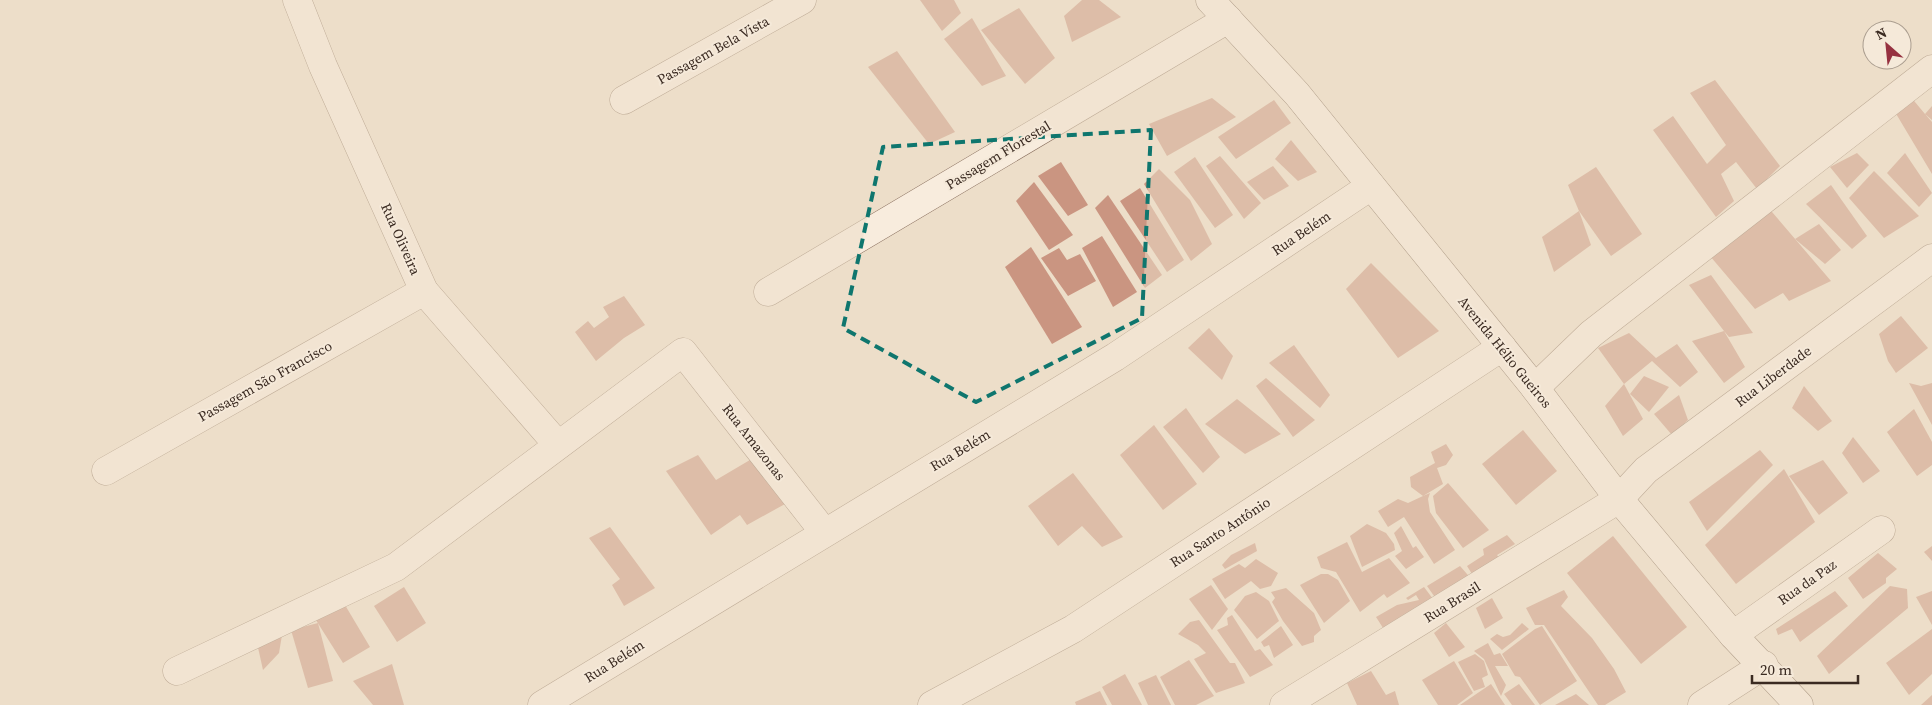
<svg xmlns="http://www.w3.org/2000/svg" width="1932" height="705" viewBox="0 0 1932 705" font-family="'Source Serif 4',serif">
  <style>
    .building { fill: #ca9581 }
    .lines { fill: none; stroke-linecap: round; stroke-linejoin: round }
    .street-casing { stroke: #896f5e; stroke-width: 29 }
    .secondary-casing { stroke: #6b5141; stroke-width: 29 }
    .street { stroke: #f8ecdd; stroke-width: 28 }
    .secondary { stroke: #f8ecdd; stroke-width: 28 }
    .marked { fill: none; stroke: #0f766e; stroke-width: 4; stroke-dasharray: 10 6; stroke-linejoin: round }
    .labels { text-anchor: middle; stroke-width: 4; stroke-linejoin: round; paint-order: stroke }
    .street-label { font-size: 14px; fill: #3a2a21; stroke: #f5e9d9 }
  </style>
  <rect width="100%" height="100%" fill="#eddec9"/>
  <!-- building -->
  <g class="building">
    <path d="M920 0H954L961 13 942 31Z"/>
    <path d="M1082 0H1099L1121 17 1072 42 1064 16Z"/>
    <path d="M1019 8 1055 58 1025 84 981 30Z"/>
    <path d="M972 18 1006 76 982 86 944 39Z"/>
    <path d="M897 51 955 132 929 144 868 67Z"/>
    <path d="M1715 80 1780 166 1757 189 1736 162 1721 174 1734 201 1716 217 1653 130 1673 116 1707 164 1726 145 1690 93Z"/>
    <path d="M1910 96 1925 114 1932 106V120L1925 114 1932 122V174L1892 107Z"/>
    <path d="M1212 98 1236 117 1167 156 1149 124Z"/>
    <path d="M1274 100 1291 123 1236 159 1218 137Z"/>
    <path d="M1291 140 1317 172 1298 181 1275 159Z"/>
    <path d="M1857 153 1869 165 1847 188 1830 167Z"/>
    <path d="M1905 153 1932 193 1919 207 1887 173Z"/>
    <path d="M1220 156 1261 203 1244 219 1206 166Z"/>
    <path d="M1195 157 1233 215 1215 228 1174 172Z"/>
    <path d="M1061 162 1088 205 1068 216 1038 176Z"/>
    <path d="M1273 166 1289 186 1264 200 1247 182Z"/>
    <path d="M1596 167 1642 234 1611 256 1579 211 1568 185Z"/>
    <path d="M1159 169 1190 200 1212 244 1191 261 1144 184Z"/>
    <path d="M1874 171 1919 216 1884 238 1849 198Z"/>
    <path d="M1034 182 1073 235 1049 250 1016 201Z"/>
    <path d="M1831 185 1867 236 1852 249 1806 204Z"/>
    <path d="M1140 188 1184 260 1167 272 1120 201Z"/>
    <path d="M1108 195 1162 275 1145 288 1095 208Z"/>
    <path d="M1766 205 1831 281 1789 301 1783 293 1755 309 1710 256Z"/>
    <path d="M1579 211 1591 245 1554 272 1542 237Z"/>
    <path d="M1819 224 1841 250 1825 264 1795 239Z"/>
    <path d="M1102 236 1137 292 1113 307 1082 248Z"/>
    <path d="M1031 247 1082 327 1052 344 1005 267Z"/>
    <path d="M1059 248 1067 260 1080 254 1096 281 1068 296 1041 258Z"/>
    <path d="M1371 263 1439 331 1398 358 1346 289Z"/>
    <path d="M1711 275 1753 333 1729 337 1724 331 1745 367 1724 383 1692 341 1724 331 1689 285Z"/>
    <path d="M624 296 645 325 624 338 596 361 575 332 588 321 594 328 609 317 603 307Z"/>
    <path d="M1901 316 1928 348 1896 373 1888 361 1879 334Z"/>
    <path d="M1209 328 1233 356 1222 380 1188 348Z"/>
    <path d="M1629 333 1656 358 1677 344 1698 372 1680 387 1652 361 1624 384 1598 348Z"/>
    <path d="M1294 345 1330 395 1320 408 1269 363Z"/>
    <path d="M1644 376 1669 387 1649 412 1630 394Z"/>
    <path d="M1266 378 1315 420 1293 437 1256 386Z"/>
    <path d="M1909 383 1921 386 1932 383V425Z"/>
    <path d="M1624 384 1643 419 1623 436 1605 406Z"/>
    <path d="M1804 386 1832 421 1818 431 1792 408Z"/>
    <path d="M1679 395 1688 420 1672 435 1654 414Z"/>
    <path d="M1237 399 1281 434 1245 454 1205 424Z"/>
    <path d="M1186 408 1220 457 1203 473 1163 427Z"/>
    <path d="M1914 409 1932 442V465L1917 476 1887 432Z"/>
    <path d="M1154 425 1197 484 1163 510 1120 455Z"/>
    <path d="M1523 430 1557 471 1516 505 1482 464Z"/>
    <path d="M1853 437 1880 471 1863 483 1842 453Z"/>
    <path d="M1446 444 1453 455 1446 465 1437 468 1443 484 1423 496 1430 493 1428 499 1430 512 1455 550 1434 564 1404 517 1388 527 1378 511 1398 499 1408 503 1423 496 1411 487 1410 477 1435 463 1431 452Z"/>
    <path d="M1760 450 1773 465 1707 531 1689 502Z"/>
    <path d="M698 455 716 480 755 457 785 504 747 525 740 515 711 535 666 471Z"/>
    <path d="M1823 460 1848 493 1819 515 1789 476Z"/>
    <path d="M1784 469 1815 522 1736 584 1705 545Z"/>
    <path d="M1073 473 1123 537 1102 547 1082 526 1058 546 1028 506Z"/>
    <path d="M1448 483 1489 530 1463 548 1436 513 1433 496Z"/>
    <path d="M1367 524 1386 533 1394 544 1395 550 1362 567 1350 536Z"/>
    <path d="M1401 526 1413 548 1416 546 1424 557 1406 569 1395 556 1402 551 1394 533Z"/>
    <path d="M610 527 655 588 624 606 612 585 620 579 589 538Z"/>
    <path d="M1507 535 1515 544 1497 555 1501 560 1472 574 1467 566 1484 555 1483 549Z"/>
    <path d="M1613 536 1687 627 1641 664 1567 573Z"/>
    <path d="M1347 542 1362 572 1389 558 1410 583 1387 598 1384 594 1360 612 1336 572 1321 568 1317 557Z"/>
    <path d="M1255 543 1257 551 1225 569 1222 565 1231 555Z"/>
    <path d="M1932 546V561L1924 552Z"/>
    <path d="M1878 553 1897 569 1886 578V583L1863 599 1848 578Z"/>
    <path d="M1256 559 1278 573 1271 586 1260 589 1251 581 1225 599 1212 579 1239 564 1245 568Z"/>
    <path d="M1460 566 1474 582 1439 603 1427 586Z"/>
    <path d="M1321 574H1328L1338 580 1350 601 1324 623 1300 585Z"/>
    <path d="M1211 585 1228 609 1212 630 1189 599Z"/>
    <path d="M1890 586 1907 589 1908 608 1829 674 1817 656Z"/>
    <path d="M404 587 426 623 397 642 374 606Z"/>
    <path d="M1424 587 1436 603 1385 631 1376 617 1397 605 1419 600 1416 595 1408 600 1406 598Z"/>
    <path d="M1286 588 1314 613 1321 630 1314 636V642L1302 646 1283 621 1272 602 1275 598 1271 592Z"/>
    <path d="M1564 590 1568 597 1561 606 1592 638 1614 669 1626 692 1605 705H1598L1544 625H1535L1526 608Z"/>
    <path d="M1835 591 1848 606 1800 642 1792 629 1778 635 1776 629Z"/>
    <path d="M1932 591V625L1916 597Z"/>
    <path d="M1256 592 1269 601 1279 621 1257 639 1234 610 1245 596Z"/>
    <path d="M1492 598 1503 618 1485 629 1476 608Z"/>
    <path d="M342 600 370 647 343 663 314 617Z"/>
    <path d="M1232 615 1255 651 1260 649 1273 665 1250 677 1217 630 1228 625 1227 618Z"/>
    <path d="M1199 620 1230 663H1235L1245 683 1216 693 1194 659 1206 653 1198 645 1178 634 1190 622Z"/>
    <path d="M318 623 333 681 308 688 291 630Z"/>
    <path d="M1446 623 1465 647 1449 657 1434 633Z"/>
    <path d="M1522 623 1529 629 1502 650 1490 639 1497 634 1503 637 1510 635Z"/>
    <path d="M1281 626 1293 645 1274 658 1269 645 1264 647 1261 642Z"/>
    <path d="M1542 626 1577 681 1540 705 1520 677 1515 676 1502 654 1535 629Z"/>
    <path d="M1932 629V674L1909 695 1886 663Z"/>
    <path d="M282 635 279 653 263 670 257 643Z"/>
    <path d="M1488 643 1494 655 1500 653 1508 666H1495L1506 685 1501 696 1484 659 1474 651Z"/>
    <path d="M1475 654 1484 661 1488 675 1482 678 1485 687 1474 691 1458 662Z"/>
    <path d="M1189 660 1214 696 1196 705H1175L1160 677Z"/>
    <path d="M1454 661 1473 693 1457 705H1438L1422 680Z"/>
    <path d="M392 664 404 705H373L353 681Z"/>
    <path d="M1371 671 1386 695 1395 691 1399 705H1357L1347 683Z"/>
    <path d="M1125 674 1142 705H1112L1102 687Z"/>
    <path d="M1156 675 1171 705H1148L1138 683Z"/>
    <path d="M1491 684 1505 705H1460Z"/>
    <path d="M1519 684 1535 705H1512L1504 694Z"/>
    <path d="M1100 691 1107 705H1076L1075 702Z"/>
    <path d="M1576 694 1589 705H1555Z"/>
    <path d="M1932 695V705H1921Z"/>
  </g>
  <g class="lines">
    <defs>
      <g id="street">
        <path d="M297 0 323 66 424 291 558 445"/>
        <path d="M624 100 802 0"/>
        <path d="M768 292 1228 19"/>
        <path d="M1535 388 1591 334 1932 69"/>
        <path d="M106 471 424 291"/>
        <path d="M1733 635 1881 530"/>
        <path d="M177 671 396 567 683 352 824 532"/>
        <path d="M542 705 1115 357 1371 186"/>
        <path d="M932 705 1073 629 1502 347"/>
        <path d="M1284 705 1619 499 1646 470 1932 258"/>
        <path d="M1702 705 1764 665"/>
      </g>
      <path id="secondary" d="M1210 0 1297 94 1535 388 1619 499 1733 635 1799 705"/>
    </defs>
    <!-- street casing -->
    <use href="#street" class="street-casing"/>
    <!-- secondary casing -->
    <use href="#secondary" class="secondary-casing"/>
    <!-- street -->
    <use href="#street" class="street"/>
    <!-- secondary -->
    <use href="#secondary" class="secondary"/>
  </g>
  <!-- marked area -->
  <path d="M0 0H1932V705H0ZM1151 130 1142 318 976 402 843 328 883 147Z" fill="#eddec9" fill-opacity=".55" fill-rule="evenodd"/>
  <path class="marked" d="M1151 130 1142 318 976 402 843 328 883 147Z"/>
  <g class="labels">
    <!-- street labels -->
    <g class="street-label">
      <text transform="translate(713 50) rotate(-29)" y="5">Passagem Bela Vista</text>
      <text transform="translate(998 155) rotate(-31)" y="5">Passagem Florestal</text>
      <text transform="translate(1301 233) rotate(-34)" y="5">Rua Belém</text>
      <text transform="translate(401 239) rotate(66)" y="5">Rua Oliveira</text>
      <text transform="translate(1505 352) rotate(51)" y="5">Avenida Hélio Gueiros</text>
      <text transform="translate(1773 376) rotate(-37)" y="5">Rua Liberdade</text>
      <text transform="translate(265 381) rotate(-29)" y="5">Passagem São Francisco</text>
      <text transform="translate(754 442) rotate(52)" y="5">Rua Amazonas</text>
      <text transform="translate(960 450) rotate(-31)" y="5">Rua Belém</text>
      <text transform="translate(1220 532) rotate(-33)" y="5">Rua Santo Antônio</text>
      <text transform="translate(1807 582) rotate(-35)" y="5">Rua da Paz</text>
      <text transform="translate(1452 602) rotate(-32)" y="5">Rua Brasil</text>
      <text transform="translate(614 661) rotate(-32)" y="5">Rua Belém</text>
    </g>
  </g>
  <!-- north arrow -->
  <g transform="translate(1887 45) rotate(333)"><circle r="24" fill="#f5e9d9" stroke="#aa9d8f"/>
  <path d="M0-4L9 19L0 12L-9 19Z" fill="#963140"/>
  <text y="-8" font-size="14" font-weight="bold" text-anchor="middle" fill="#3a2a21">N</text>
  </g>
  <!-- scale -->
  <path d="M1752 675v8h106v-8" fill="none" stroke="#3a2a21" stroke-width="2.5"/>
  <text x="1760" y="675" font-size="15" fill="#3a2a21" stroke="#f5e9d9" stroke-width="4" paint-order="stroke">20 m</text>
</svg>
